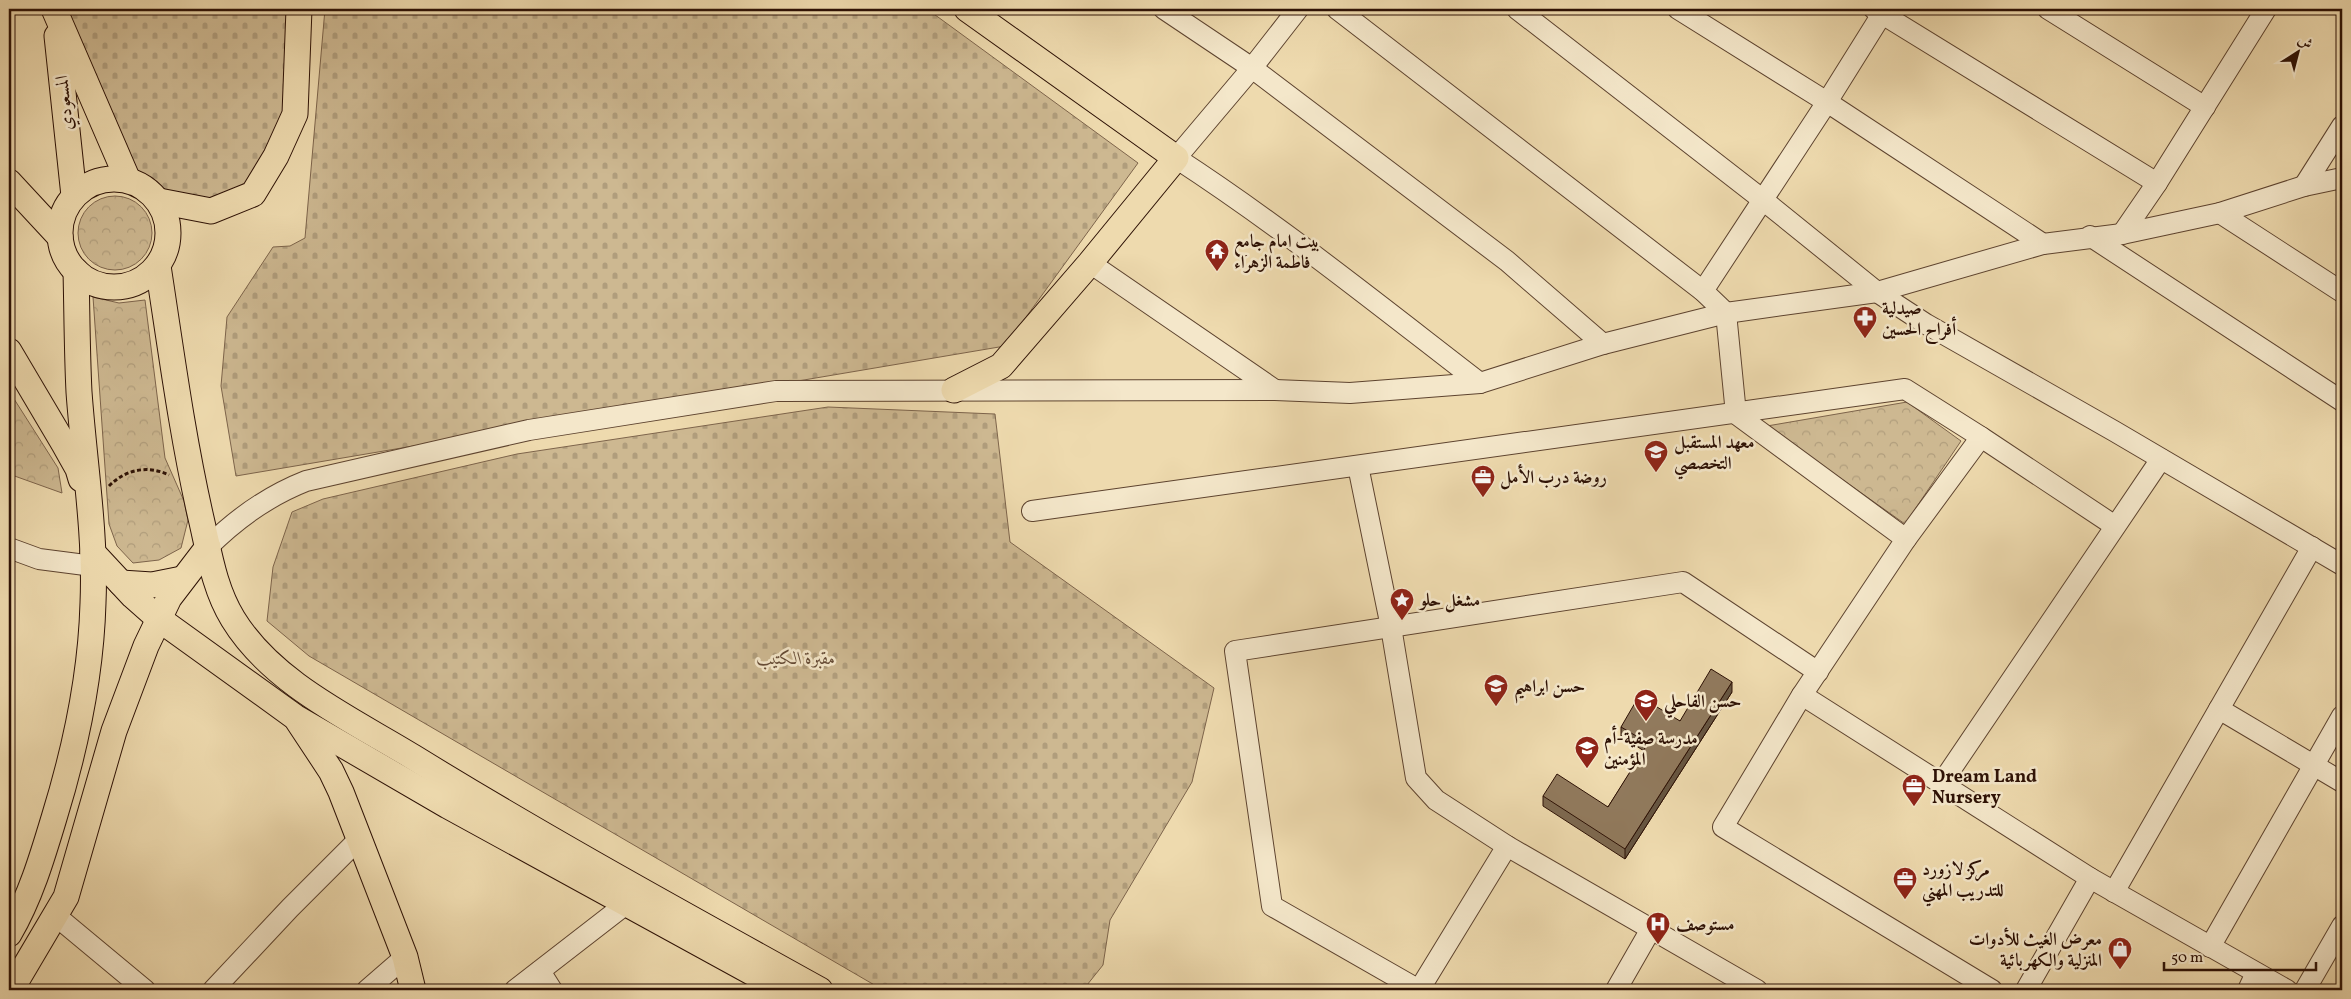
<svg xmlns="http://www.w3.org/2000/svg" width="2351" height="999" viewBox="0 0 2351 999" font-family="Vollkorn,Amiri,serif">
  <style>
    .cemetery { fill: url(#cemetery-stones); stroke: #7d644b }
    .park { fill: url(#park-crowns); stroke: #7d644b }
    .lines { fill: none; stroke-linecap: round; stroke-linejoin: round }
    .minor-casing { stroke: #5d432f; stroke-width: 22 }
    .major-casing { stroke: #2d1105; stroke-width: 27 }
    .path { stroke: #2d1105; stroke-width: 3; stroke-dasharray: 4 2.5; stroke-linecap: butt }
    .minor { stroke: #f4e7ca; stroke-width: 20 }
    .major { stroke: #eedaae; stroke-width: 25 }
    .wall { fill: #7d6950; stroke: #2d1105 }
    .shaded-wall { fill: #665541; stroke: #2d1105 }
    .building { fill: #917a5d; stroke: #2d1105 }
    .labels { text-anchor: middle; stroke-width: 5; stroke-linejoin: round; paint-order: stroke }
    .street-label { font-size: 18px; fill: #2d1105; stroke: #f4e7ca }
    .poi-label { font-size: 18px; font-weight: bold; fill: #2d1105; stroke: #f4e7ca; text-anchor: start }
    .park-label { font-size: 18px; font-style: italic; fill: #654b36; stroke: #f4e7ca }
  </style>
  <defs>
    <pattern id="cemetery-stones" width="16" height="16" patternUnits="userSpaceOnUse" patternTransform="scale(1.25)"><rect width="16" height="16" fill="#cdb891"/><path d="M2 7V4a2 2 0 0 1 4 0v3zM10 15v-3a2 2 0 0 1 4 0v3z" fill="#b09d7c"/></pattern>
    <pattern id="park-crowns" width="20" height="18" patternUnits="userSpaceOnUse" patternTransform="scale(1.25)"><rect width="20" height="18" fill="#cdb891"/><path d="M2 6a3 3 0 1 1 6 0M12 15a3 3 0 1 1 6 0" fill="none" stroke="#b09d7c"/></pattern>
  </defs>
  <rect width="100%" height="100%" fill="#eedaae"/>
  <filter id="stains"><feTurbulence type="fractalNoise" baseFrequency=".004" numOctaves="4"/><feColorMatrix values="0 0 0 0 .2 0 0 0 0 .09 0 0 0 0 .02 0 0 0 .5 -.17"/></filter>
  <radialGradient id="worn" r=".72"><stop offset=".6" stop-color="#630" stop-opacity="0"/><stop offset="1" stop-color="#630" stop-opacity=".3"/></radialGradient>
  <!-- cemetery -->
  <g class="cemetery">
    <path d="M54 9H299L295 114 253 194 211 211 153 194 137 183Z"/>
    <path d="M325 9H927L1138 163 1005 346 236 476 221 386 227 317 273 247 290 246 305 238Z"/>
    <path d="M828 407 995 414 1010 542 1214 688 1192 782 1110 920 1103 965 1083 990H883L309 656 267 621 273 567 292 512 323 499 517 454Z"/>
  </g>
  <!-- park -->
  <g class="park">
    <circle cx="115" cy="233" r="37"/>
    <path d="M93 297 119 303 145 300 165 458 184 501 188 520 181 548 159 560 133 563 117 546 109 524Z"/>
    <path d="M9 391 58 468 62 493 9 474Z"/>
    <path d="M1907 402 1961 441 1905 524 1767 426Z"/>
  </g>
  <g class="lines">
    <defs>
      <g id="minor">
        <path d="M1164 9 1252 68 1507 261 1603 344"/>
        <path d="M1298 9 1252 68 1176 158C1282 227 1380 306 1480 383"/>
        <path d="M1337 9 1703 291 1726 313 1736 414 1906 539"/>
        <path d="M1517 9 1763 200 1877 292 1926 324 2114 431 2342 565"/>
        <path d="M1678 9 1827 102 2043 244"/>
        <path d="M1874 9 2157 183"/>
        <path d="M2048 9 2205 107"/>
        <path d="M2304 186 2342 126"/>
        <path d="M2220 213 2342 292"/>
        <path d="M2122 234 2157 183 2266 9"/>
        <path d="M2090 236 2342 401"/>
        <path d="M1090 263 1275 390"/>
        <path d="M1703 291 1827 102 1882 14"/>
        <path d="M1981 437 1906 539 1802 695 1723 827 1992 990"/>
        <path d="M1358 466 1391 627 1416 778 1436 800 1507 846 1757 990"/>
        <path d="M1032 511 1905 389 1981 437 2115 526"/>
        <path d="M208 547C237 518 268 496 306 481L529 430 776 391 1275 390 1350 393 1480 383 1603 344 1726 313 1877 292 2043 244 2122 234 2220 213 2304 186 2342 178"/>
        <path d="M9 548 39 559 93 566"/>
        <path d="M1802 695 2090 878 2287 990"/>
        <path d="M2219 709 2342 782"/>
        <path d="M1941 784 2161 459"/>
        <path d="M2114 892 2312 547"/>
        <path d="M56 916 145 990"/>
        <path d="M2210 947 2342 716"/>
        <path d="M540 971 552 990"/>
        <path d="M213 990 290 908 359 839"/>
        <path d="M367 990 405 957"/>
        <path d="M515 990 626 904"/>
        <path d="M1419 990 1272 906 1235 651 1683 582 1818 672"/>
        <path d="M1419 990 1507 846"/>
        <path d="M1616 990 1651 929"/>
        <path d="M2026 990 2090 878"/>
        <path d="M2248 990 2256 973"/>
        <path d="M2305 990 2342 926"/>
      </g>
      <g id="major">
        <path d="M54 9 128 180"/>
        <path d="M57 36 74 196"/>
        <circle cx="114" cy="233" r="54"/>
        <path d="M9 182 60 237"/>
        <path d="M159 201 211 211 253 194 276 156 295 114 299 9"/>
        <path d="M158 266C171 350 182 435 201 518 209 552 214 588 233 619 272 683 351 719 413 757 546 839 683 914 820 990"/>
        <path d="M9 351 64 444 78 469 81 479"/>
        <path d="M954 390 1001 366 1090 263 1176 158 967 9"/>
        <path d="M93 553 133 596 159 619 295 717 448 806 784 990"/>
        <path d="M121 583 152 585 182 579"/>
        <path d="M298 721 331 771 341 792 405 957 413 990"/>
        <path d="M9 934C30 898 42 858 54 818 75 750 91 675 93 603 96 533 84 462 79 392 77 352 77 311 76 271"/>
        <path d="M11 990 66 897 114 731 146 646 169 598 208 547"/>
      </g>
    </defs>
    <!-- minor casing -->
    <use href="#minor" class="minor-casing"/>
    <!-- major casing -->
    <use href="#major" class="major-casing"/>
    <!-- path -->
    <path class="path" d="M109 486C126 469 148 465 169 475"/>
    <!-- minor -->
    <use href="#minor" class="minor"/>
    <!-- major -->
    <use href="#major" class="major"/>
  </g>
  <!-- wall -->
  <path class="wall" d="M1732 692 1625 859 1543 806V796L1608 807 1644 751 1621 736V727L1680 721Z"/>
  <!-- shaded-wall -->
  <path class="shaded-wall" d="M1732 682V692L1625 859V849Z"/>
  <!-- building -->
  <path class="building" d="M1711 669 1732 682 1625 849 1543 796 1557 774 1608 807 1648 743 1621 727 1639 696 1680 721Z"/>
  <!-- icons -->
  <defs>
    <symbol id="temple-pin" viewBox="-11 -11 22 30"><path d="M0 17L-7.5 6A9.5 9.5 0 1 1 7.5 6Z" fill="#8f2418" stroke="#f4e7ca"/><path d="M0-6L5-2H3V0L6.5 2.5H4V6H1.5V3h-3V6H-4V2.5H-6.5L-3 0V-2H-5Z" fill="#fff"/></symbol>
    <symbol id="pharmacy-pin" viewBox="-11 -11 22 30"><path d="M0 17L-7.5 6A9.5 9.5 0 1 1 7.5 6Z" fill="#8f2418" stroke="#f4e7ca"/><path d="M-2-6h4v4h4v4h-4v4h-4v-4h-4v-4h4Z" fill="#fff"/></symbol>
    <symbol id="school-pin" viewBox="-11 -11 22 30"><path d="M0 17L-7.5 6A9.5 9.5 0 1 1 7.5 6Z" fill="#8f2418" stroke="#f4e7ca"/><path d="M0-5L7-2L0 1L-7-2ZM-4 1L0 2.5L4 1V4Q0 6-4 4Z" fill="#fff"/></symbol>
    <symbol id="office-pin" viewBox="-11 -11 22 30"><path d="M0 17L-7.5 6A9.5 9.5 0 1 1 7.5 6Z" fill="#8f2418" stroke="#f4e7ca"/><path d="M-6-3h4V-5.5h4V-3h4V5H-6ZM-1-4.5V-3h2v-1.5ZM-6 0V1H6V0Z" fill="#fff"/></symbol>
    <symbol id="sight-pin" viewBox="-11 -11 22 30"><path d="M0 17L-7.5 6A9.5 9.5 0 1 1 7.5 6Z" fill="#8f2418" stroke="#f4e7ca"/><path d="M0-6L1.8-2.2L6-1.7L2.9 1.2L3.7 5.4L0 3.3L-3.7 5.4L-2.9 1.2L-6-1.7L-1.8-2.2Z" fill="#fff"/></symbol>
    <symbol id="hospital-pin" viewBox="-11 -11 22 30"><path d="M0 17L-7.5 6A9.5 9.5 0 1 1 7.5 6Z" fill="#8f2418" stroke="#f4e7ca"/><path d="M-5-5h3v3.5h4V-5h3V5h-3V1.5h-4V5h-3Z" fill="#fff"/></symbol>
    <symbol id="shop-pin" viewBox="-11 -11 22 30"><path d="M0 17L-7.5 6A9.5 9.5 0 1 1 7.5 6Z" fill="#8f2418" stroke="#f4e7ca"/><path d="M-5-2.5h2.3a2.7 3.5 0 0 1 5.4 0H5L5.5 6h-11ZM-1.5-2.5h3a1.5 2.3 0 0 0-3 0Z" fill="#fff"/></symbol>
  </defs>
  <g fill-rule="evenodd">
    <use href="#temple-pin" x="1203" y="237" width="28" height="38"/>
    <use href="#pharmacy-pin" x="1851" y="304" width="28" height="38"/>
    <use href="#school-pin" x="1642" y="438" width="28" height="38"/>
    <use href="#office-pin" x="1469" y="463" width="28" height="38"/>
    <use href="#sight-pin" x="1388" y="586" width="28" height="38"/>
    <use href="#school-pin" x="1482" y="672" width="28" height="38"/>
    <use href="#school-pin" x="1632" y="687" width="28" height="38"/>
    <use href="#school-pin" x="1573" y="734" width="28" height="38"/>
    <use href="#office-pin" x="1900" y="772" width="28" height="38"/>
    <use href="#office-pin" x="1891" y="865" width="28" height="38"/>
    <use href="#hospital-pin" x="1644" y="910" width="28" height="38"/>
    <use href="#shop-pin" x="2106" y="935" width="28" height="38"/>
  </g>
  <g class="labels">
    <!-- street labels -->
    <g class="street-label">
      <text transform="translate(64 103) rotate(-96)" y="6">المسعودي</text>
    </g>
    <!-- poi labels -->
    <g class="poi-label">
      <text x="1234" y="247">بيت امام جامع<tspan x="1234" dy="21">فاطمة الزهراء</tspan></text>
      <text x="1882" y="314">صيدلية<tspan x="1882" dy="21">أفراح الحسين</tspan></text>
      <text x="1674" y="448">معهد المستقبل<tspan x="1674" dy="21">التخصصي</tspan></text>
      <text x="1500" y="483">روضة درب الأمل</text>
      <text x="1420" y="606">مشغل حلو</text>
      <text x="1514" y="692">حسن ابراهيم</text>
      <text x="1664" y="707">حسن الفاحلي</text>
      <text x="1604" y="744">مدرسة صفية-أم<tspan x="1604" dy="21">المؤمنين</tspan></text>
      <text x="1932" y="782">Dream Land<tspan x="1932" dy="21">Nursery</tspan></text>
      <text x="1922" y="875">مركز لازورد<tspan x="1922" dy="21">للتدريب المهني</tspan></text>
      <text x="1676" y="930">مستوصف</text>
      <text x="2102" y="945" text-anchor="end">معرض الغيث للأدوات<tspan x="2102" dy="21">المنزلية والكهربائية</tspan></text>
    </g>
    <!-- park labels -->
    <g class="park-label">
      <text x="796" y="664">مقبرة الكتيب</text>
    </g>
  </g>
  <!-- margin -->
  <rect width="2351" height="999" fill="none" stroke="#eedaae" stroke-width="30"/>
  <rect x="10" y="10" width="2331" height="979" fill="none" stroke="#2d1105" stroke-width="2.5"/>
  <rect x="15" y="15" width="2321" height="969" fill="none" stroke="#2d1105"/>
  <!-- north arrow -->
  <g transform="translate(2298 52) rotate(36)" stroke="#f4e7ca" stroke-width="4" paint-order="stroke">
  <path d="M0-4L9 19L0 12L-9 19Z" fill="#2d1105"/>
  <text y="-8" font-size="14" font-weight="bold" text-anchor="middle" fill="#2d1105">ش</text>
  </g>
  <!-- scale -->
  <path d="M2164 962v8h152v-8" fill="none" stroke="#2d1105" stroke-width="2.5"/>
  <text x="2171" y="962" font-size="15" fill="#2d1105" stroke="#f4e7ca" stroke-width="4" paint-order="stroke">50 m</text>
  <rect width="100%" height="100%" filter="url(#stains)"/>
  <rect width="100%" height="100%" fill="url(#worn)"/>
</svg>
